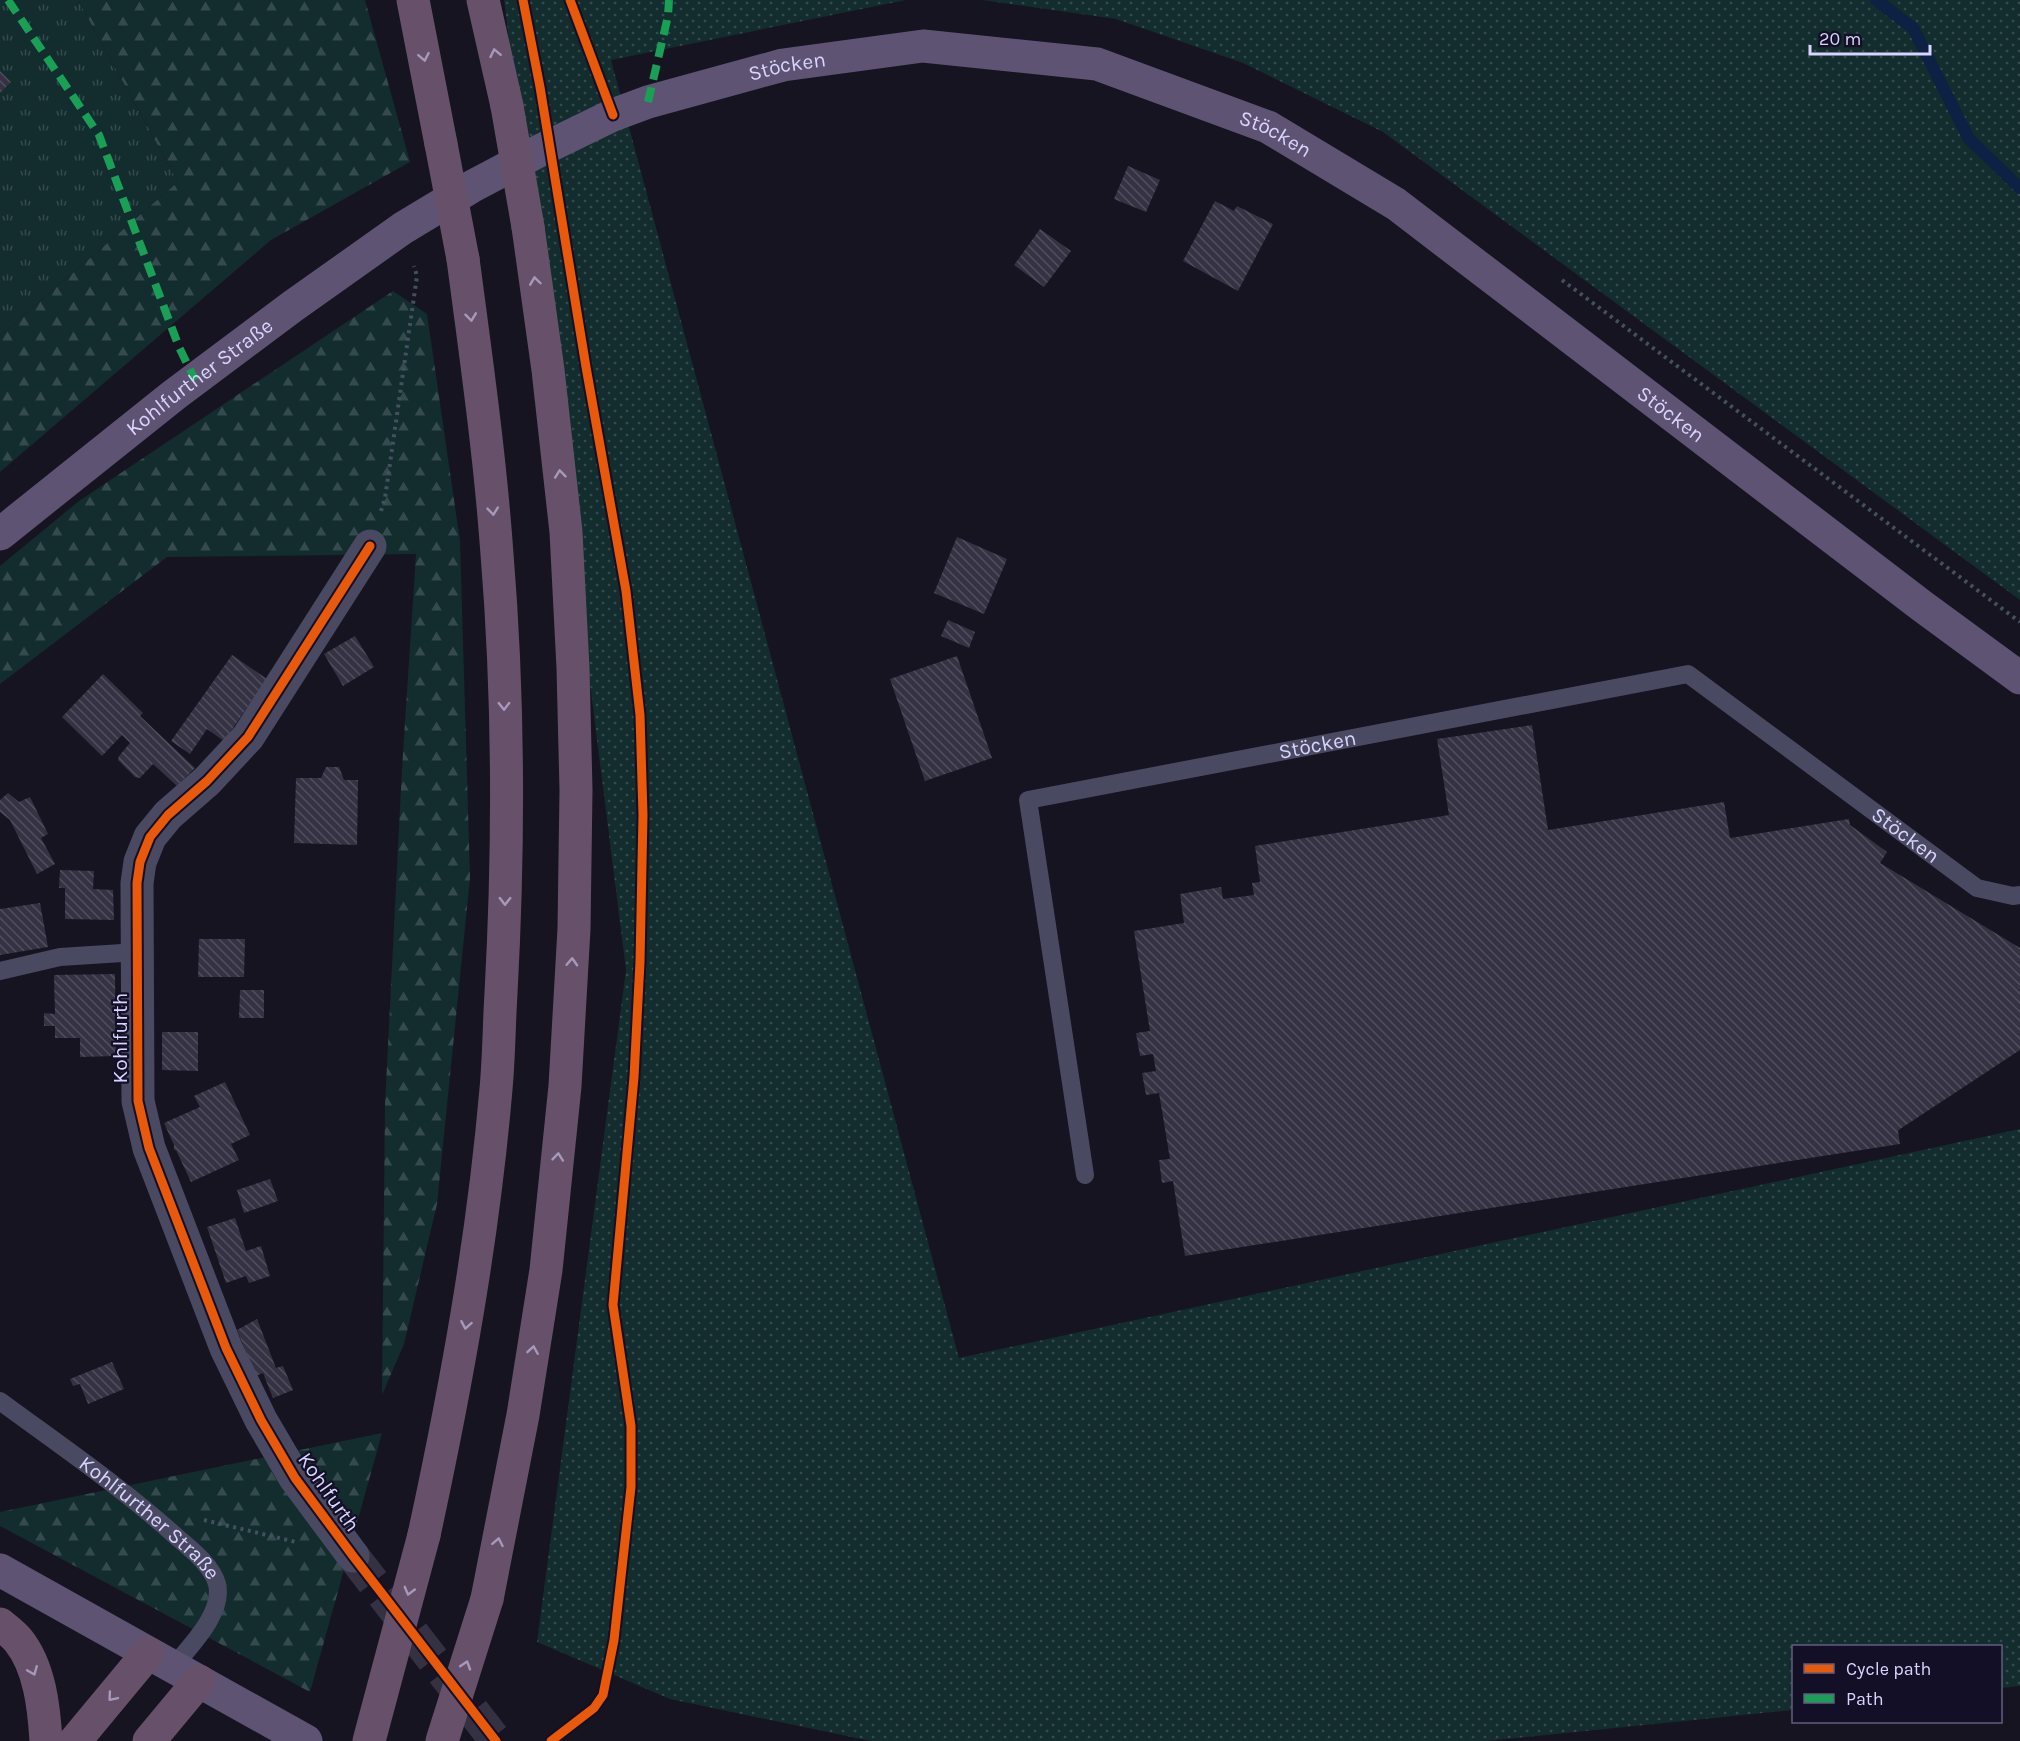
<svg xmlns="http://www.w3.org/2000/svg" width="2020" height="1741" viewBox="0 0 2020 1741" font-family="Karla,sans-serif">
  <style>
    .grass { fill: url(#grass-tufts) }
    .forest { fill: url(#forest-firs) }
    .park { fill: url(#park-dots) }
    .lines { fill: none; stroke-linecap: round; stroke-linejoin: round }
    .stream { stroke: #0d2144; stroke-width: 12 }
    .building { fill: url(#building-back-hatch) }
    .street-tunnel { stroke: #333142; stroke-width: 33; stroke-dasharray: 33 16; stroke-linecap: butt }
    .path { stroke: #44505f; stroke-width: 4; stroke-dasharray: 3 4.5; stroke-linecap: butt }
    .lane { stroke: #4a4962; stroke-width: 18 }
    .street { stroke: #4a4962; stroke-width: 33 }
    .primary { stroke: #5e5373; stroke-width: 33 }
    .highway { stroke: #67516a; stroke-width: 33 }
    .highway-bridge { stroke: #67516a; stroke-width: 33 }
    .quiet { stroke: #1a9f57; stroke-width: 8; stroke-dasharray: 15 8; stroke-linecap: butt }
    .cycleway-casing { stroke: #130f26; stroke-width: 13 }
    .cycleway { stroke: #e8590c; stroke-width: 9 }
    .oneway { stroke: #a699bc }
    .labels { text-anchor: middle; stroke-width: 4.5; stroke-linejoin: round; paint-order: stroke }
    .street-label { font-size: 21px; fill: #d9d4ff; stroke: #130f26 }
  </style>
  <defs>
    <pattern id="grass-tufts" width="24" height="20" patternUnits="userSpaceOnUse" patternTransform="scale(1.5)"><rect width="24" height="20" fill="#132c2d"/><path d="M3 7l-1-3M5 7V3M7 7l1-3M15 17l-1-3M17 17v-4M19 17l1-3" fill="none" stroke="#354a4c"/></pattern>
    <pattern id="forest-firs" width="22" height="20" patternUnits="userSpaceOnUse" patternTransform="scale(1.5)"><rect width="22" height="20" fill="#132c2d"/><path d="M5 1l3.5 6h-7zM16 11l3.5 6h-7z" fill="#354a4c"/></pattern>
    <pattern id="park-dots" width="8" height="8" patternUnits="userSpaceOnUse" patternTransform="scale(1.5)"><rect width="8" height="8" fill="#132c2d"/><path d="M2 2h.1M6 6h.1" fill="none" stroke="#354a4c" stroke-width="1.8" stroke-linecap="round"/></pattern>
    <pattern id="building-back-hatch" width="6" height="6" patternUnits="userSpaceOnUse" patternTransform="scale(1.5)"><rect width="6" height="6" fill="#343243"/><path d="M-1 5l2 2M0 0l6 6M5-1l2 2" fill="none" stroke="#514f5f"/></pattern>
  </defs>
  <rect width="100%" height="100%" fill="#161421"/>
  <!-- grass -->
  <path class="grass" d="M0 0H78L178 182 0 336Z"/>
  <!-- forest -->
  <g class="forest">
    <path d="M78 0H365L410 162 271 240 0 472V336L178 182Z"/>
    <path d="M393 291 427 314 460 541 470 878 437 1204 404 1344 382 1395 385 1104 402 769 416 554 167 557 0 684V566L79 501Z"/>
    <path d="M382 1433 310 1692 0 1526V1512Z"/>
  </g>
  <!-- park -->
  <g class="park">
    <path d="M504 0H906L611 60 959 1358 2020 1129V1686L2001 1688 2000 1646H1794L1793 1710 1486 1741H871L670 1699 537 1642 626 970Z"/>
    <path d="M982 0H2020V600L1383 132 1243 63 1116 19Z"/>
  </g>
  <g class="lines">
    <!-- stream -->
    <path class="stream" d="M1876 0 1913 28 1969 139 2020 188"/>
  </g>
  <!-- building -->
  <g class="building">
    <path d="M0 71 11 82 0 93Z"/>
    <path d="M1128 166 1160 180 1146 212 1114 199Z"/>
    <path d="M1215 201 1234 211 1237 206 1273 224 1238 291 1183 261Z"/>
    <path d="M1040 229 1071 251 1044 287 1014 265Z"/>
    <path d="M957 537 1007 559 984 614 934 593Z"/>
    <path d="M948 620 975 632 969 648 941 636Z"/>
    <path d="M355 636 374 667 343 686 324 654Z"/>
    <path d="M232 655 267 679 224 741 207 729 190 754 171 741Z"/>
    <path d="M957 656 992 758 925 781 890 679Z"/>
    <path d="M103 674 143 713 140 716 195 768 177 786 153 764 140 778 135 777 118 760 119 756 130 743 122 735 102 756 62 717Z"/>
    <path d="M1532 725 1548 830 1724 802 1730 838 1849 819 1850 825 1887 852 1880 863 2020 948V1050L1900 1129 1898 1131 1900 1144 1185 1256 1173 1181 1162 1183 1159 1160 1170 1159 1159 1093 1146 1095 1142 1073 1156 1071 1153 1054 1140 1056 1136 1033 1150 1031 1134 931 1184 923 1180 894 1221 887 1223 899 1254 895 1252 883 1260 882 1255 846 1449 815 1437 739Z"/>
    <path d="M326 767H339L344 780H358L357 845 294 843 296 778H321Z"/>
    <path d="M8 793 19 802 30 797 48 834 41 838 55 864 37 874 10 820 0 812V800Z"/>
    <path d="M60 870 94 871 93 889 113 890 114 920 65 919V888H59Z"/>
    <path d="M40 903 48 947 0 955V909Z"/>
    <path d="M199 939H245L244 977H198Z"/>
    <path d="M115 974 116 1056 80 1057V1038H55V1026H44V1013L55 1014 54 975Z"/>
    <path d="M240 990H264V1018H239Z"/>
    <path d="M162 1032H198V1071L162 1070Z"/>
    <path d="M225 1082 250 1135 231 1144 239 1160 191 1182 176 1150H174V1145L164 1123 200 1107 194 1096Z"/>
    <path d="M270 1179 278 1201 244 1213 237 1190Z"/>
    <path d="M235 1218 246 1251 261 1246 270 1276 249 1283 246 1276 226 1283 207 1227Z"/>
    <path d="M257 1319 276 1368 283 1366 293 1390 273 1398 263 1373 256 1376 237 1330Z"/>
    <path d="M112 1362 124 1389 88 1404 80 1384 73 1386 70 1379Z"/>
  </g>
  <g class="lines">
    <!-- street-tunnel -->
    <path class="street-tunnel" d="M353 1556 496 1741"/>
    <!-- path -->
    <g class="path">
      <path d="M1562 280 2020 622"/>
      <path d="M381 511 385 498 417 276 414 266"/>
      <path d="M204 1520 296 1542"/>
    </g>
    <!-- lane -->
    <g class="lane">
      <path d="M0 971 60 957 138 952"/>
      <path id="s1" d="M1085 1175 1028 800 1688 674 1977 888 2013 896 2020 895"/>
      <path id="s2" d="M0 1401C61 1446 123 1488 179 1539 192 1550 212 1566 217 1584 224 1613 190 1646 173 1667"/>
    </g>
    <!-- street -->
    <path class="street" d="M353 1556 295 1478 261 1420 226 1348 149 1148 138 1101 137 883 140 862 150 837 168 815 207 781 248 737 370 546"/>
    <!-- primary -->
    <g class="primary">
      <path id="s3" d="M0 534 174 395 293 306 403 228 471 187 537 152 613 115 648 102 783 65 923 46 1097 64 1268 127 1396 204 1922 606 2020 678"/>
      <path d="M0 1570 306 1741"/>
    </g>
    <!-- highway -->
    <g class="highway">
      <path d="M413 0 441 144"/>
      <path d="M483 0 507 106"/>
      <path d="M424 1535C456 1387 483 1240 496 1089 499 1057 499 1025 501 993 509 847 509 700 497 554 490 456 476 357 463 259"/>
      <path d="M487 1599 523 1415 546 1270 565 1086 574 929 576 790 573 668 566 532 548 370 528 227"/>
      <path d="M0 1624C6 1629 13 1634 18 1640 40 1667 44 1708 46 1741"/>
      <path d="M75 1741 148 1653"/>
      <path d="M149 1741 199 1681"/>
    </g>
    <!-- highway-bridge -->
    <g class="highway-bridge">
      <path d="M507 106 528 227"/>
      <path d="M441 144 463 259"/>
      <path d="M369 1741 424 1535"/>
      <path d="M442 1741 487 1599"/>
    </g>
    <!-- quiet -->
    <g class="quiet">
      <path d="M8 0 99 135 179 347 195 380"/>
      <path d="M648 102 668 16 669 0"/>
    </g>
    <defs>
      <g id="cycleway">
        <path d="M523 0 540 87 586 367 626 591 640 715 643 815 640 962 634 1077 613 1305 631 1426V1487L614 1640 603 1695 594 1708 551 1741"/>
        <path d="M570 0 613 115"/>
        <path d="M370 546 248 737 207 781 168 815 150 837 140 862 137 883 138 1101 149 1148 226 1348 261 1420 295 1478 353 1556 496 1741"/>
      </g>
    </defs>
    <!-- cycleway casing -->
    <use href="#cycleway" class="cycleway-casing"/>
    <!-- cycleway -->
    <use href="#cycleway" class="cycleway"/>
  </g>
  <!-- one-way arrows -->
  <defs><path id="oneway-chevron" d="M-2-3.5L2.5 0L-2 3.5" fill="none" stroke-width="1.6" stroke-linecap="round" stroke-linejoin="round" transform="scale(1.5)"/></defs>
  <g class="oneway">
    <use href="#oneway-chevron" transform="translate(495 53) rotate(-102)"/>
    <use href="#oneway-chevron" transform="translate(424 57) rotate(79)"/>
    <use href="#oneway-chevron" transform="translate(535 281) rotate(-98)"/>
    <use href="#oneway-chevron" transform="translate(471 317) rotate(83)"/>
    <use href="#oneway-chevron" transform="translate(560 474) rotate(-96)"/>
    <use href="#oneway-chevron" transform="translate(493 511) rotate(84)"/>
    <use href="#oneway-chevron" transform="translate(504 706) rotate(89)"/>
    <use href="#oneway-chevron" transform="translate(505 901) rotate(91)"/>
    <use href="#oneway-chevron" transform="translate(572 962) rotate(-87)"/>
    <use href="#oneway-chevron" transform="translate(558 1157) rotate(-84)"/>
    <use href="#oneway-chevron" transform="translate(466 1325) rotate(100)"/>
    <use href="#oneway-chevron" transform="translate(533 1350) rotate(-81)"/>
    <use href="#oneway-chevron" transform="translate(498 1542) rotate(-79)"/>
    <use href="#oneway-chevron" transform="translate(409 1591) rotate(105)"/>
    <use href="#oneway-chevron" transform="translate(466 1665) rotate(-72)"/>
    <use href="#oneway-chevron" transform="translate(33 1671) rotate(68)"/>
    <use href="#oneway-chevron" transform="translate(112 1697) rotate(130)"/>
  </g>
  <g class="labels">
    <!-- street labels -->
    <g class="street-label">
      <text dy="7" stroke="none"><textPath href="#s3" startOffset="926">Stöcken</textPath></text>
      <text dy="7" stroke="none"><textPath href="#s3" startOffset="1430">Stöcken</textPath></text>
      <text dy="7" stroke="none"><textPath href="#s3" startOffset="254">Kohlfurther Straße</textPath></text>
      <text dy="7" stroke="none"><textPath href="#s3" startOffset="1916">Stöcken</textPath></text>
      <text dy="7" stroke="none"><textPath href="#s1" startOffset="674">Stöcken</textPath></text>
      <text dy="7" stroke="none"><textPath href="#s1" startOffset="1322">Stöcken</textPath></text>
      <text transform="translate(120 1038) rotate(-90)" y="7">Kohlfurth</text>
      <text transform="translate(329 1492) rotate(55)" y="7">Kohlfurth</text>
      <text dy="7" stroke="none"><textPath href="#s2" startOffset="190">Kohlfurther Straße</textPath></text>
    </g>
  </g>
  <!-- legend -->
  <rect x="1792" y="1645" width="210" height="78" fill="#130f26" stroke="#625e7d" stroke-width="1.5"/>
  <rect x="1804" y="1664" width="30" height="9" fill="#e8590c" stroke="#625e7d" stroke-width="1.5"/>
  <text x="1846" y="1675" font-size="18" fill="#d9d4ff">Cycle path</text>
  <rect x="1804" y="1694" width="30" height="9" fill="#1a9f57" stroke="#625e7d" stroke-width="1.5"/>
  <text x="1846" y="1705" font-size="18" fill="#d9d4ff">Path</text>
  <!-- scale -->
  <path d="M1810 45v9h120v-9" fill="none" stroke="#d9d4ff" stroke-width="3"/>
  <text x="1819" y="45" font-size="18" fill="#d9d4ff" stroke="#130f26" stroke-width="4.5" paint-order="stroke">20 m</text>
</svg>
